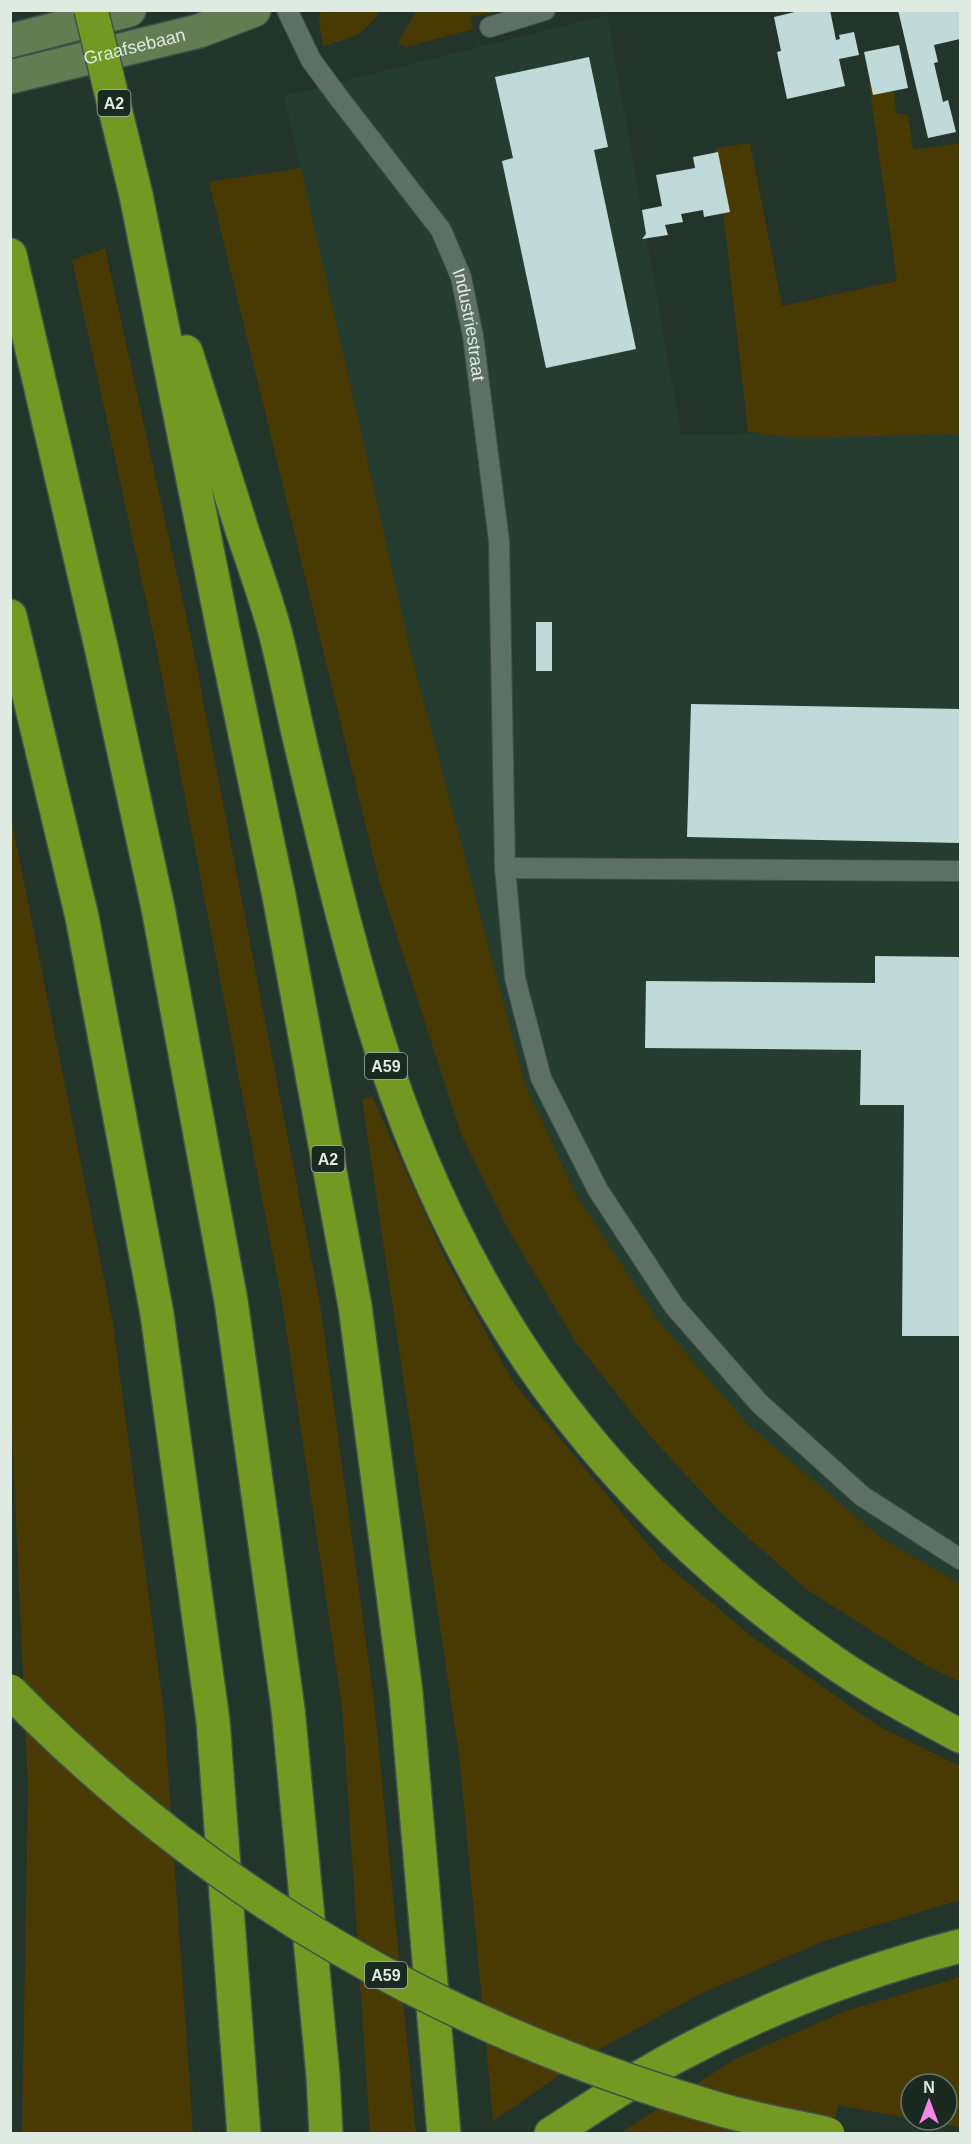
<svg xmlns="http://www.w3.org/2000/svg" width="971" height="2144" viewBox="0 0 971 2144" font-family="Helvetica,sans-serif">
  <style>
    .built { fill: #253d30 }
    .green { fill: #493a03 }
    .building { fill: #c0dad9 }
    .lines { fill: none; stroke-linecap: round; stroke-linejoin: round }
    .service-casing { stroke: #425249; stroke-width: 22 }
    .secondary-casing { stroke: #425249; stroke-width: 36 }
    .motorway-casing { stroke: #425249; stroke-width: 36 }
    .service { stroke: #5d7065; stroke-width: 20 }
    .secondary { stroke: #647c51; stroke-width: 33 }
    .motorway { stroke: #749923; stroke-width: 33 }
    .motorway-bridge-casing { stroke: #425249; stroke-width: 36; stroke-linecap: butt }
    .motorway-bridge { stroke: #749923; stroke-width: 33 }
    .labels { text-anchor: middle; stroke-width: 6; stroke-linejoin: round; paint-order: stroke }
    .shield { fill: #1a2a21; stroke: #a4b0a9; stroke-width: 1.5 }
    .shield-label { font-size: 16px; font-weight: bold; fill: #dfeae3 }
    .street-label { font-size: 18px; fill: #dfeae3; stroke: #1a2a21 }
  </style>
  <rect width="100%" height="100%" fill="#23342b"/>
  <!-- built -->
  <path class="built" d="M607 15 681 434 960 432V1584L881 1538 748 1426 659 1322 575 1193 525 1084 412 657 284 96Z"/>
  <!-- green -->
  <g class="green">
    <path d="M321 10H380V11C363 36 352 38 323 46L319 20Z"/>
    <path d="M416 11V10L499 11 471 17 473 29 406 47 398 43Z"/>
    <path d="M893 83 896 113 908 115 913 150 960 143V434L796 438 748 432 716 148 750 143 782 306 897 281 869 84Z"/>
    <path d="M301 168 412 657 525 1084 575 1193 659 1322 748 1425 881 1538 960 1584V1682L925 1665 806 1589 720 1512 650 1436 575 1341 508 1229 461 1134 379 880 209 182Z"/>
    <path d="M105 248 192 643 320 1304 374 1701 416 2133H370L342 1706 282 1302 156 646 72 260Z"/>
    <path d="M10 813 113 1323 164 1713 193 2133H22L28 1786 10 1387Z"/>
    <path d="M372 1096 444 1256 513 1382 662 1561 751 1636 878 1726 960 1766V1900L824 1941 700 1994 589 2055 493 2121 460 1762 362 1099Z"/>
    <path d="M960 1977V2127L914 2120H947V2084H911V2119L838 2105 832 2133 619 2134 735 2059 846 2011Z"/>
  </g>
  <!-- building -->
  <g class="building">
    <path d="M803 10H830L836 40 840 39 839 35 854 32 859 55 839 59 845 86 787 99 777 52 781 51 774 17Z"/>
    <path d="M898 10H960V39L934 45 938 62 934 63 943 102 948 100 956 132 928 138Z"/>
    <path d="M899 45 908 88 873 95 864 52Z"/>
    <path d="M589 57 608 147 594 150 636 349 546 368 502 161 513 158 495 77Z"/>
    <path d="M718 152 730 212 704 217 703 210 681 214 683 222 665 225 668 235 642 239 646 234 642 210 662 206 656 175 695 168 693 157Z"/>
    <rect x="536" y="622" width="16" height="49"/>
    <path d="M691 704 960 709V843L687 837Z"/>
    <path d="M875 956 960 957V1336H902L904 1105H860L861 1050 645 1048 646 981 875 983Z"/>
  </g>
  <g class="lines">
    <defs>
      <g id="service">
        <path id="s1" d="M287 10 311 60 339 98 441 230 461 277 473 336 499 541 505 868 515 978 541 1078 598 1190 674 1306 759 1403 862 1496 960 1559"/>
        <path d="M490 27 545 10"/>
        <path d="M505 868 960 871"/>
      </g>
      <g id="secondary">
        <path d="M10 41 129 10"/>
        <path id="s2" d="M10 77 199 31 254 10"/>
      </g>
      <g id="motorway">
        <path d="M136 195 224 634 279 896 355 1306 406 1693 444 2134"/>
        <path d="M10 255 102 651 158 908 231 1301 288 1709 323 2075 326 2134"/>
        <path d="M186 352C205 412 224 473 243 533 254 565 265 596 274 628 284 665 291 703 300 741 323 838 346 935 375 1030 411 1148 463 1263 533 1366 610 1478 713 1578 825 1656 868 1687 914 1711 960 1736"/>
        <path d="M10 616 82 917 157 1314 213 1721 244 2134"/>
        <path d="M551 2134C593 2107 635 2078 679 2055 768 2007 863 1971 960 1946"/>
      </g>
    </defs>
    <!-- service casing -->
    <use href="#service" class="service-casing"/>
    <!-- secondary casing -->
    <use href="#secondary" class="secondary-casing"/>
    <!-- motorway casing -->
    <use href="#motorway" class="motorway-casing"/>
    <!-- service -->
    <use href="#service" class="service"/>
    <!-- secondary -->
    <use href="#secondary" class="secondary"/>
    <!-- motorway -->
    <use href="#motorway" class="motorway"/>
    <defs>
      <g id="motorway-bridge">
        <path d="M91 10 136 195"/>
        <path d="M10 1691C211 1896 447 2031 722 2110 757 2120 793 2126 828 2134"/>
      </g>
    </defs>
    <!-- motorway-bridge casing -->
    <use href="#motorway-bridge" class="motorway-bridge-casing"/>
    <!-- motorway-bridge -->
    <use href="#motorway-bridge" class="motorway-bridge"/>
  </g>
  <g class="labels">
    <!-- shield labels -->
    <g class="shield">
      <rect x="97.5" y="90" width="33" height="26" rx="4.5"/>
      <rect x="365" y="1053" width="42" height="26" rx="4.5"/>
      <rect x="311.5" y="1146" width="33" height="26" rx="4.5"/>
      <rect x="365" y="1962" width="42" height="26" rx="4.5"/>
    </g>
    <g class="shield-label">
      <text x="114" y="109">A2</text>
      <text x="386" y="1072">A59</text>
      <text x="328" y="1165">A2</text>
      <text x="386" y="1981">A59</text>
    </g>
    <!-- street labels -->
    <g class="street-label">
      <text dy="6" stroke="none"><textPath href="#s2" startOffset="128">Graafsebaan</textPath></text>
      <text dy="6" stroke="none"><textPath href="#s1" startOffset="369">Industriestraat</textPath></text>
    </g>
  </g>
  <!-- border -->
  <rect width="971" height="2144" fill="none" stroke="#dfeae3" stroke-width="24"/>
  <!-- north arrow -->
  <g transform="translate(929 2102)"><circle r="28" fill="#1a2a21" stroke="#69776f" stroke-width="1.5"/>
  <path d="M0-4.5L10 22L0 15L-10 22Z" fill="#f688ed"/>
  <text y="-9" font-size="16" font-weight="bold" text-anchor="middle" fill="#dfeae3">N</text>
  </g>
</svg>
